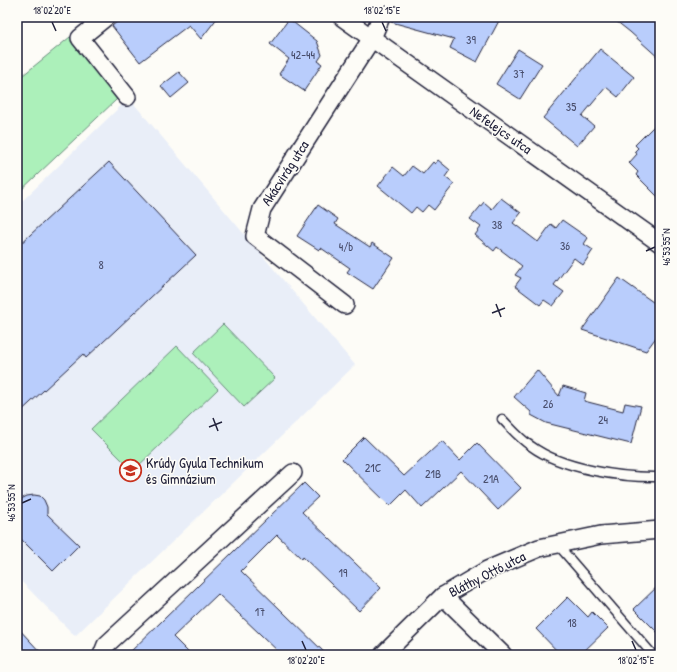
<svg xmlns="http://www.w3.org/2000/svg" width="677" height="672" viewBox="0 0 677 672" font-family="'Patrick Hand',sans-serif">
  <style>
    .built { fill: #e9eef8 }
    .green { fill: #acf0ba; stroke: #67897a }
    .building { fill: #b9cdfc; stroke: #22223b }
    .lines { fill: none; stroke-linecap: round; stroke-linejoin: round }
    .service-casing { stroke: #22223b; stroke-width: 11 }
    .minor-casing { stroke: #22223b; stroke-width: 20 }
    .service { stroke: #fdfcf7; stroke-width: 8 }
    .minor { stroke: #fdfcf7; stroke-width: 17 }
    .ticks { fill: none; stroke: #22223b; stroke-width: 1.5 }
    .labels { text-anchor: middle; stroke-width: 3; stroke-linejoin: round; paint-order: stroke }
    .number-label { font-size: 12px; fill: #484d6b }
    .street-label { font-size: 14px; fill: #22223b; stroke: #fdfcf7 }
    .poi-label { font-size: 14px; fill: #22223b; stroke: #fdfcf7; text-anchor: start }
    .neatline { fill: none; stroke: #22223b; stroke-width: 1.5 }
    .ticks-label { font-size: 10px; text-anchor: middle; fill: #22223b }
  </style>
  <rect width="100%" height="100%" fill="#fdfcf7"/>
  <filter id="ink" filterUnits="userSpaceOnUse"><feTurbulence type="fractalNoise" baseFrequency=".025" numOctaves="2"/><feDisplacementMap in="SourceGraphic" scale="8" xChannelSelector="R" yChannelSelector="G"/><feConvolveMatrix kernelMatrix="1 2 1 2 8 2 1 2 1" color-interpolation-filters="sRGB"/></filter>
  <g filter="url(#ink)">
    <!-- built -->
    <path class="built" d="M129 98 355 365 75 636 17 577V206Z"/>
    <!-- green -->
    <g class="green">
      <path d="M70 37 117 99 17 194V80Z"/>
      <path d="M223 324 275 378 244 407 193 353Z"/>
      <path d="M177 346 218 389 133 471 91 429Z"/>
    </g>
    <!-- building -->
    <g class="building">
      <path d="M123 17H218L201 39 189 25 140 62 112 26Z"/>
      <path d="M392 17H501L477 62 450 48 454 39 391 22Z"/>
      <path d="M611 17H660V59L630 32Z"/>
      <path d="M289 19 317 41 322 55 318 61 322 64 304 91 279 74 289 59 270 44Z"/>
      <path d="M518 49 542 64 520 99 496 84Z"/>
      <path d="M600 49 634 77 618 97 606 87 582 116 594 126 577 146 543 118Z"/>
      <path d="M179 72 189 83 171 98 161 86Z"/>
      <path d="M660 120V199L636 175 638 172 629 163 637 154 634 152 638 148 635 145Z"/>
      <path d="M438 160 450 170 445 177 454 184 434 210 428 205 422 212 416 207 411 213 378 186 393 167 404 176 412 166 423 174 433 162 435 164Z"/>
      <path d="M109 162 196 255 86 358 83 354 17 415V247Z"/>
      <path d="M501 198 521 213 513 223 538 242 551 224 556 228 562 220 588 238 584 244 593 250 583 265 574 258 554 285 564 292 553 306 544 300 540 305 515 286 521 278 515 275 522 266 497 247 494 251 475 235 481 227 470 219 484 202 492 209Z"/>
      <path d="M318 205 338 219 335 224 370 247 372 243 394 258 373 289 347 272 350 268 321 248 319 250 297 236Z"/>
      <path d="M619 278 660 307V332L646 351 582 330Z"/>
      <path d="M537 370 559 396 563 386 586 393 584 401 623 411 625 403 641 406 631 444 546 423 531 415V412L514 397Z"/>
      <path d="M364 437 404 476 442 441 460 460 477 443 521 488 498 510 461 471 422 508 406 490 390 506 342 459Z"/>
      <path d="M304 483 318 497 302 512 381 588 359 611 303 557 302 559 277 535 241 571 327 655H282L218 594 173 637 191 655H127Z"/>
      <path d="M34 495 40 496 44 500 47 507V514L79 545 53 571 17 535V501L27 496Z"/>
      <path d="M660 584V635L634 609Z"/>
      <path d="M568 597 588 617 592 612 608 628 580 655H561L536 629Z"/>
      <path d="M17 627 43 655H17Z"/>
    </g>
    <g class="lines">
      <defs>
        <g id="service">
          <path d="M502 419C511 428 520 439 531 446 562 469 622 478 660 477"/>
          <path d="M557 544 653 655"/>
        </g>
        <g id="minor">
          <path d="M106 17 80 38 127 97"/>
          <path d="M342 17 660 243"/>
          <path d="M345 305 255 236 262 209 372 38 381 17"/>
          <path d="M443 596 503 655"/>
          <path d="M102 655 106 645 293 473"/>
          <path d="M383 655 443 596 487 570 539 548 601 535 660 530"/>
        </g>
      </defs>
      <!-- service casing -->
      <use href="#service" class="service-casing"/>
      <!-- minor casing -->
      <use href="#minor" class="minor-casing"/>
      <!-- service -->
      <use href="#service" class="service"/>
      <!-- minor -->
      <use href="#minor" class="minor"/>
    </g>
  </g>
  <!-- ticks -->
  <path class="ticks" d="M52 22 56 31M382 22 386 31M646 251 655 247M496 304 501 317M492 313 505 308M213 418 218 431M209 427 222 422M22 503 31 499M302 641 306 650M632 641 636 650"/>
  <!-- icons -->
  <defs>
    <symbol id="school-ring" viewBox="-11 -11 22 22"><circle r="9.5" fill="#fdfcf7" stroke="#c8321e" stroke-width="1.5"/><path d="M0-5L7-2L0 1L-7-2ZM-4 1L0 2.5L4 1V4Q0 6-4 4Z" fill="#c8321e"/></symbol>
  </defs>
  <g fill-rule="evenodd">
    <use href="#school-ring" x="118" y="458" width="25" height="25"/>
  </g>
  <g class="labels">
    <!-- number labels -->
    <g class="number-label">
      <text x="471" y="44">39</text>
      <text x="303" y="59">42-44</text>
      <text x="519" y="78">37</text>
      <text x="571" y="111">35</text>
      <text x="497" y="229">38</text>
      <text x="565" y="250">36</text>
      <text x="346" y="251">4/b</text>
      <text x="101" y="269">8</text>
      <text x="548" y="408">26</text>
      <text x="603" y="424">24</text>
      <text x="373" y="472">21C</text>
      <text x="433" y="478">21B</text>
      <text x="491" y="483">21A</text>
      <text x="343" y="577">19</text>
      <text x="260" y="616">17</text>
      <text x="572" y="627">18</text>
    </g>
    <!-- street labels -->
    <g class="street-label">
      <text transform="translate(501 130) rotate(35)" y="5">Nefelejcs utca</text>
      <text transform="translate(285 173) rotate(-57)" y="5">Akácvirág utca</text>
      <text transform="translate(487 574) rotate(-27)" y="5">Bláthy Ottó utca</text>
    </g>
    <!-- poi labels -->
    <g class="poi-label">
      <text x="146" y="468">Krúdy Gyula Technikum<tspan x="146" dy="16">és Gimnázium</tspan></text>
    </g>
  </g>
  <!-- margin -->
  <rect width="677" height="672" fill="none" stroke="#fdfcf7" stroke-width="44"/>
  <rect x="22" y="22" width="633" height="628" class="neatline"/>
  <g class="ticks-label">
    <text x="52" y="14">18°02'20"E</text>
    <text x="382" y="14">18°02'15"E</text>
    <text transform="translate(666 247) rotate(-90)" y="4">46°53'55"N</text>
    <text transform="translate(11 503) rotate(-90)" y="4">46°53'55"N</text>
    <text x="306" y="664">18°02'20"E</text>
    <text x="636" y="664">18°02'15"E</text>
  </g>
</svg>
